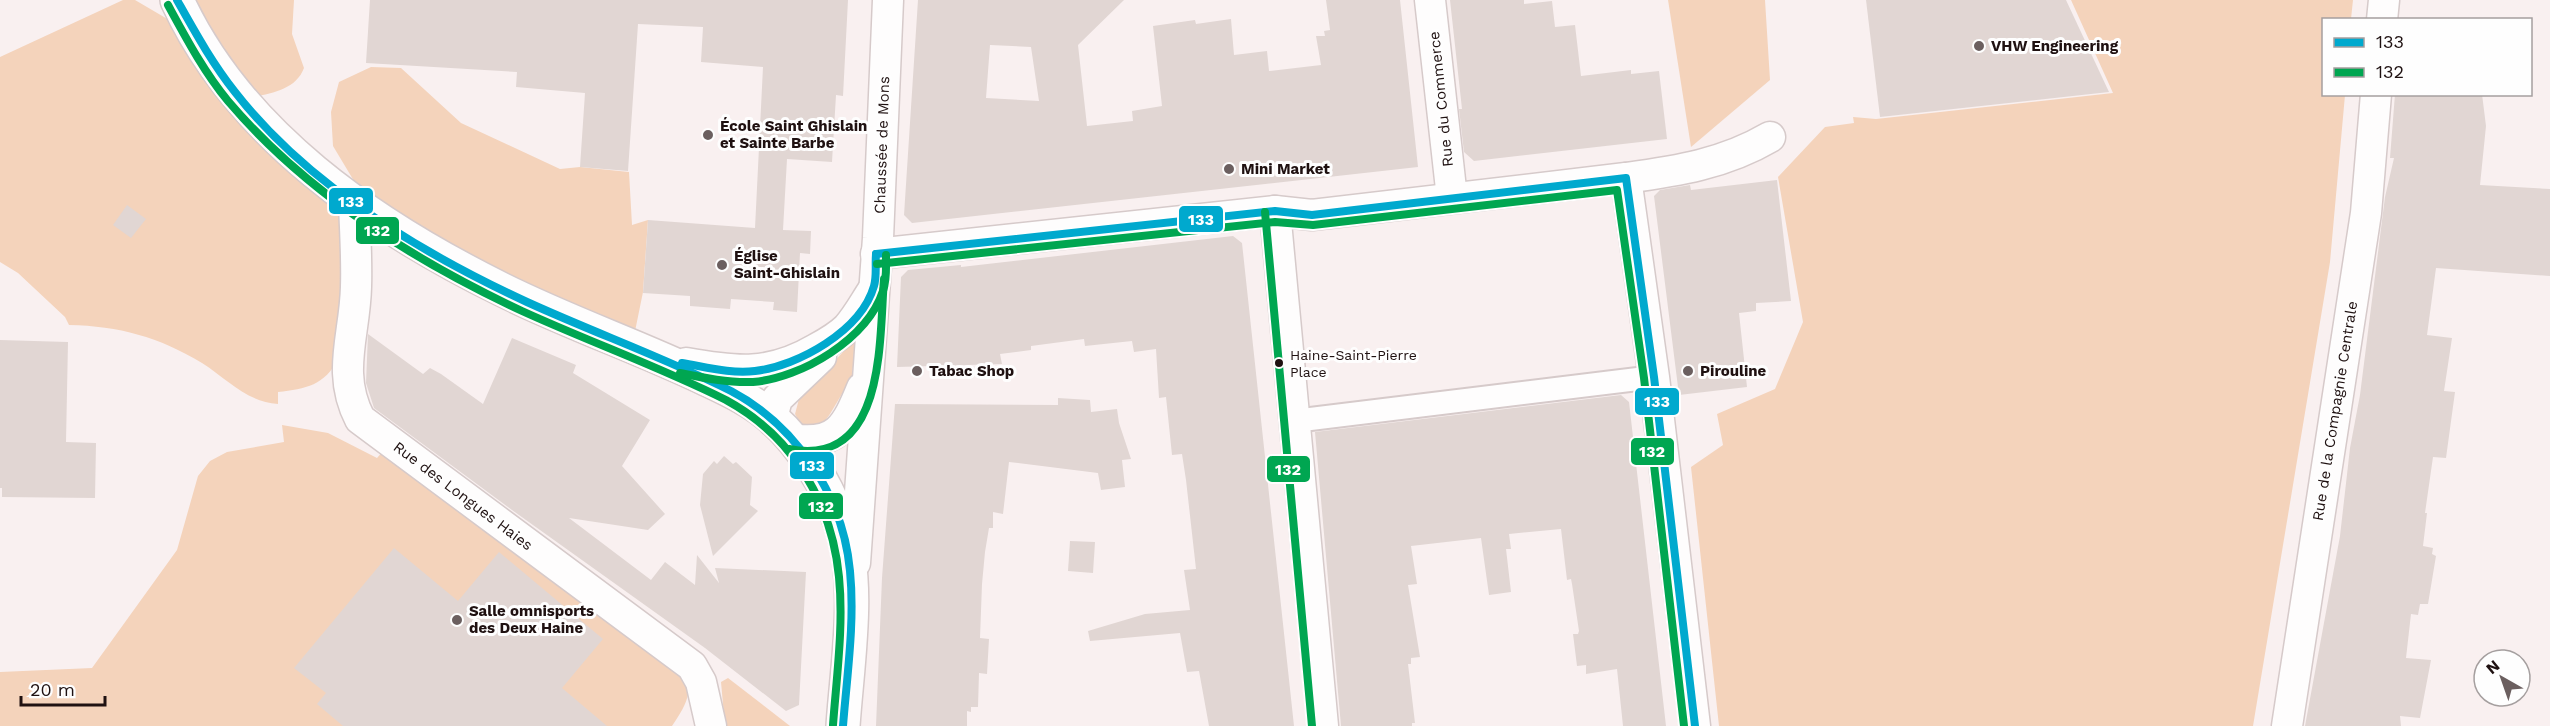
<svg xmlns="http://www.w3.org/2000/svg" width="2550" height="726" viewBox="0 0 2550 726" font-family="'Work Sans',sans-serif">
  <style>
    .green { fill: #f4d3bb }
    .building { fill: #e1d6d3; fill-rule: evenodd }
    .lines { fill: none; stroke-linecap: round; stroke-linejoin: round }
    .pedestrian-casing { stroke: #d6caca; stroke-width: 26 }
    .minor-casing { stroke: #d6caca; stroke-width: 33 }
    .primary-casing { stroke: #d6caca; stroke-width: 36 }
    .pedestrian { stroke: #fefdfd; stroke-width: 22 }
    .minor { stroke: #fefdfd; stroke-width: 30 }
    .primary { stroke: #fefdfd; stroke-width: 33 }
    .bus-1-casing { stroke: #fefefe; stroke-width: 12 }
    .bus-2-casing { stroke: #fefefe; stroke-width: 12 }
    .bus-1 { stroke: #00a9ce; stroke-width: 8 }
    .bus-2 { stroke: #00a651; stroke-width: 8 }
    .poi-dot { fill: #6b5f5f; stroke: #fefefe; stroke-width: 2 }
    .bus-dot { fill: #1f1111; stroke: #fefefe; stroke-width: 2 }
    .labels { text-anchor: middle; stroke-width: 6; stroke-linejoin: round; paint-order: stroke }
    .bus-label { font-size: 14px; fill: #1f1111; stroke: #fefefe; text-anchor: start }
    .poi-label { font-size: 15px; font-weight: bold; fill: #1f1111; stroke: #fefefe; text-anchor: start }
    .street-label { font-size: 15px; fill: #1f1111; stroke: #fefefe }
    .line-badge { stroke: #fefefe; stroke-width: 2 }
    .badge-label { font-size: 16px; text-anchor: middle; font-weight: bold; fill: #fff }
  </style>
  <rect width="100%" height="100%" fill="#f9f0f0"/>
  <!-- green -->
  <g class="green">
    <path d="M123 0H135L193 34 196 0H294L292 34 304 68C295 92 266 94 243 99L354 203 338 359C325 385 306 389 278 392V404C247 402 227 379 202 363 159 337 119 326 69 325L65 317 18 273 0 262V57Z"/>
    <path d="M1668 0H1765L1770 80 1691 147Z"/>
    <path d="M2071 0H2353L2351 19 2324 20V94L2345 95 2330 262 2253 726H1719L1691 467 1723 445 1717 414 1775 389 1803 322 1778 177 1825 127 1854 123 1853 117 1876 119 2113 93Z"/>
    <path d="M371 67 401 68 461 123 560 169 580 167 629 172 632 225 648 220 643 292 632 346 503 290 357 186 333 146 331 112 339 82Z"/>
    <path d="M856 338 852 377 830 414 822 425 810 430 801 425 795 414 799 399Z"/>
    <path d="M282 425 328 433 377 458 391 442 682 659C691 693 692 696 672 726H0V672L92 668 177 550 198 476 210 461 227 452 284 442Z"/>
    <path d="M728 678 790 726H725L721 682Z"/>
  </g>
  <!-- building -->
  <g class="building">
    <path d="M370 0H848L843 96 836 95 832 162 787 159 783 230 811 231 810 254 800 253 797 312 773 310 774 302 731 299 730 309 690 306V296L643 293 648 220 755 228 763 67 701 62 703 27 638 24 628 171 580 167 585 93 516 87 517 72 366 63Z"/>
    <path d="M918 0H1124L1078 45 1087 126 1133 121 1132 111 1162 106 1153 26 1195 20 1196 24 1231 19 1234 55 1267 51 1269 71 1321 65 1316 36H1325L1324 31 1330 30 1326 0H1400L1418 167 912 223 904 215ZM990 45 1031 47 1039 101 986 98Z"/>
    <path d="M1450 0H1524V4L1552 1 1555 27 1575 25 1581 76 1631 70V74L1659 71 1667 139 1474 161 1464 152 1459 109H1462Z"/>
    <path d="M1866 0H2066L2109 92 1880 117Z"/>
    <path d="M2395 94H2482L2486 126 2480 185 2550 189V276L2436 268 2427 335 2452 338 2444 391 2455 392 2446 458 2433 457 2425 513H2427L2423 546 2433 548 2432 554 2436 556 2428 604H2420L2418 615 2411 614 2406 658 2431 660 2420 718 2400 716 2401 726H2305L2340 536 2350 448 2360 395 2385 197 2394 158H2390Z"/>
    <path d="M1777 180 1791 301 1756 303V311L1739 313 1747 387 1679 395 1654 196 1660 190 1690 185 1691 190Z"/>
    <path d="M127 205 146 219 131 238 113 225Z"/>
    <path d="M1233 236 1242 243 1294 726H1209L1199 671 1187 672 1180 633 1090 641 1088 631 1145 614 1190 610 1184 570 1196 569 1186 480 1182 454 1172 455 1166 397 1159 398 1156 349 1134 352 1132 341 1085 346 1084 339 1031 346V350L1000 354 1002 364 897 367 901 277 908 270 961 265V267Z"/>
    <path d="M368 334 423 374 430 368 441 374 483 404 512 338 576 365 573 373 650 420 622 466 665 514 648 530 569 518 651 580 665 562 695 585 697 555 719 583 715 568 806 572 799 705 786 711 705 648 512 510 374 408 366 383Z"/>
    <path d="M0 340 68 342 66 442 96 443 95 498 2 497V488H0Z"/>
    <path d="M1621 395 1629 402 1666 726H1623L1617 669 1586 674V665L1577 666 1573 634H1578L1579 631 1572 584 1571 579 1567 580 1561 529 1509 534 1511 549H1506L1511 592 1489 595 1481 538 1411 546 1417 584 1408 585 1420 657 1411 658V664H1408L1415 723H1412V726H1341L1315 432Z"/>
    <path d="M1058 398 1090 400 1091 412 1117 409 1119 423 1131 459 1122 460 1125 487 1101 490 1098 473 1009 462 1003 514 993 512V528H989L985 552 982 584 980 638 989 639 987 674 979 673 978 707H971V712L967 711V726H876L882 578 895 404 1058 405Z"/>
    <path d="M724 456 733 464 736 462 752 477 750 505 758 511 713 556 700 505 703 474 714 461 717 464Z"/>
    <path d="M1070 541 1095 542 1093 573 1068 571Z"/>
    <path d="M394 548 458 601 499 552 603 639 562 688 607 726H343L317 704 326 693 294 668Z"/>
  </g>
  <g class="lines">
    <defs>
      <path id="pedestrian" d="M1294 421 1654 377"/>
      <g id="minor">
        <path d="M1430 0 1452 198"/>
        <path d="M2382 20 2384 0"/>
        <path d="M1626 178C1677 171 1724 164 1770 137"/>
        <path d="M354 203C355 231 357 259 356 287 355 335 336 373 360 419L692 666 701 682 711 726"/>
        <path d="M1275 211 1323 726"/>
        <path d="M876 254 1275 211 1312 215 1626 178 1654 377 1695 726"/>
        <path d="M686 363C736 372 770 376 816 349 827 343 838 337 847 328 857 317 865 302 873 290"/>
        <path d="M772 418 777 399 821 357"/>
        <path d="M791 439C837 446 846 427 862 388"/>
        <path d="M855 563 878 238 888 0"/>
        <path d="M2287 726 2366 213 2376 94"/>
      </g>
      <path id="primary" d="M177 0C239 135 372 225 501 289 567 322 637 346 704 378 727 389 754 401 773 419 803 446 827 485 840 522 862 581 847 664 843 726"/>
    </defs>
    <!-- pedestrian casing -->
    <use href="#pedestrian" class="pedestrian-casing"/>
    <!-- minor casing -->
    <use href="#minor" class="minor-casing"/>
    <!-- primary casing -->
    <use href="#primary" class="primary-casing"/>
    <!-- pedestrian -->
    <use href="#pedestrian" class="pedestrian"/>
    <!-- minor -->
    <use href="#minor" class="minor"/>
    <!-- primary -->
    <use href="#primary" class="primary"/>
    <defs>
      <g id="bus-1">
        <path d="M177 0C195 32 212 63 235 92 308 186 421 253 527 302 595 333 665 358 731 391 797 426 843 496 850 571 855 622 847 675 843 726"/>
        <path d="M876 254 1275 211 1312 215 1626 178 1654 377 1695 726"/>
        <path d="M682 363C706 367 731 374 755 371 798 366 861 331 874 286 877 276 875 265 876 254"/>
      </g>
      <g id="bus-2">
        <path d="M168 5C186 38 204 72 228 101 307 194 413 260 522 311 590 342 660 367 726 400 757 417 781 438 800 467 856 549 840 633 833 725"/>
        <path d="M1265 212 1312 726"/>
        <path d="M877 264 1275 222 1313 225 1617 190 1644 378 1684 726"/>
        <path d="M680 373C704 378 729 383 753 382 802 378 867 339 883 291 887 279 886 267 886 255"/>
        <path d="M789 449C886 468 879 341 884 279"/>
      </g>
    </defs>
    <!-- bus-1 casing -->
    <use href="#bus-1" class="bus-1-casing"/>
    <!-- bus-2 casing -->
    <use href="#bus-2" class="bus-2-casing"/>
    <!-- bus-1 -->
    <use href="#bus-1" class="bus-1"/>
    <!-- bus-2 -->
    <use href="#bus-2" class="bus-2"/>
  </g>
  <!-- markers -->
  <g class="poi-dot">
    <circle cx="1979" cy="46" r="6"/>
    <circle cx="708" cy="135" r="6"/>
    <circle cx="1229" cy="169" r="6"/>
    <circle cx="722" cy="265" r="6"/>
    <circle cx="917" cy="371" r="6"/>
    <circle cx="1688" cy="371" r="6"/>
    <circle cx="457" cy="620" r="6"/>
  </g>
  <circle class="bus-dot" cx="1279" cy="363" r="5"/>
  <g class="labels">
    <!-- bus labels -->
    <g class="bus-label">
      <text x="1290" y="360">Haine-Saint-Pierre<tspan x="1290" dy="17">Place</tspan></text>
    </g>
    <!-- poi labels -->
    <g class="poi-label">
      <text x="1991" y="51">VHW Engineering</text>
      <text x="720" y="131">École Saint Ghislain<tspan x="720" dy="17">et Sainte Barbe</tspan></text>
      <text x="1241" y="174">Mini Market</text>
      <text x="734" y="261">Église<tspan x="734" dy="17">Saint-Ghislain</tspan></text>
      <text x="929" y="376">Tabac Shop</text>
      <text x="1700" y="376">Pirouline</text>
      <text x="469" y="616">Salle omnisports<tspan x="469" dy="17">des Deux Haine</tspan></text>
    </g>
    <!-- street labels -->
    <g class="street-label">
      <text transform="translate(1441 99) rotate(-96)" y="5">Rue du Commerce</text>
      <text transform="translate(882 145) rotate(-88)" y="5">Chaussée de Mons</text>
      <text transform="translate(2335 411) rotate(-81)" y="5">Rue de la Compagnie Centrale</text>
      <text transform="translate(463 496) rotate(37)" y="5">Rue des Longues Haies</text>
    </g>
  </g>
  <g class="line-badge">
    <rect x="328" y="187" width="46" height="28" rx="6" fill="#00a9ce"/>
    <rect x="1178" y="205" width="46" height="28" rx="6" fill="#00a9ce"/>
    <rect x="355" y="216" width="45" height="29" rx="6" fill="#00a651"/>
    <rect x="1634" y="387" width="46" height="29" rx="6" fill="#00a9ce"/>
    <rect x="1630" y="437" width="45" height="29" rx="6" fill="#00a651"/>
    <rect x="789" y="451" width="46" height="29" rx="6" fill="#00a9ce"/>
    <rect x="1266" y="455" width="45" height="28" rx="6" fill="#00a651"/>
    <rect x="798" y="492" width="46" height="28" rx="6" fill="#00a651"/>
  </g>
  <g class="badge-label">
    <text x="351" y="207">133</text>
    <text x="1201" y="225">133</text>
    <text x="377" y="236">132</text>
    <text x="1657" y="407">133</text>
    <text x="1652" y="457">132</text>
    <text x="812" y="471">133</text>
    <text x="1288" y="475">132</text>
    <text x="821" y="512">132</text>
  </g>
  <!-- legend -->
  <rect x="2322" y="18" width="210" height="78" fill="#fefefe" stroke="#a59f9f" stroke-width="1.5"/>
  <rect x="2334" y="38" width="30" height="9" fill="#00a9ce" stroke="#a59f9f" stroke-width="1.5"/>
  <text x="2376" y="48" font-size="18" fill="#1f1111">133</text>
  <rect x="2334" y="68" width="30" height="9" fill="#00a651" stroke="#a59f9f" stroke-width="1.5"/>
  <text x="2376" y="78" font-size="18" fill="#1f1111">132</text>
  <!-- north arrow -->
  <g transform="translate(2502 678) rotate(320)"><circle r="28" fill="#fefefe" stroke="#a59f9f" stroke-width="1.5"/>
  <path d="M0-4.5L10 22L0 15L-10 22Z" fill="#6b5f5f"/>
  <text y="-9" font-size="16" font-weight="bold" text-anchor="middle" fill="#1f1111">N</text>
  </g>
  <!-- scale -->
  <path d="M21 696v9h84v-9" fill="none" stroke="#1f1111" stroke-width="3"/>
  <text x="30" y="696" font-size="18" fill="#1f1111" stroke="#fefefe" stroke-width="4.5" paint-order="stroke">20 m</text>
</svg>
